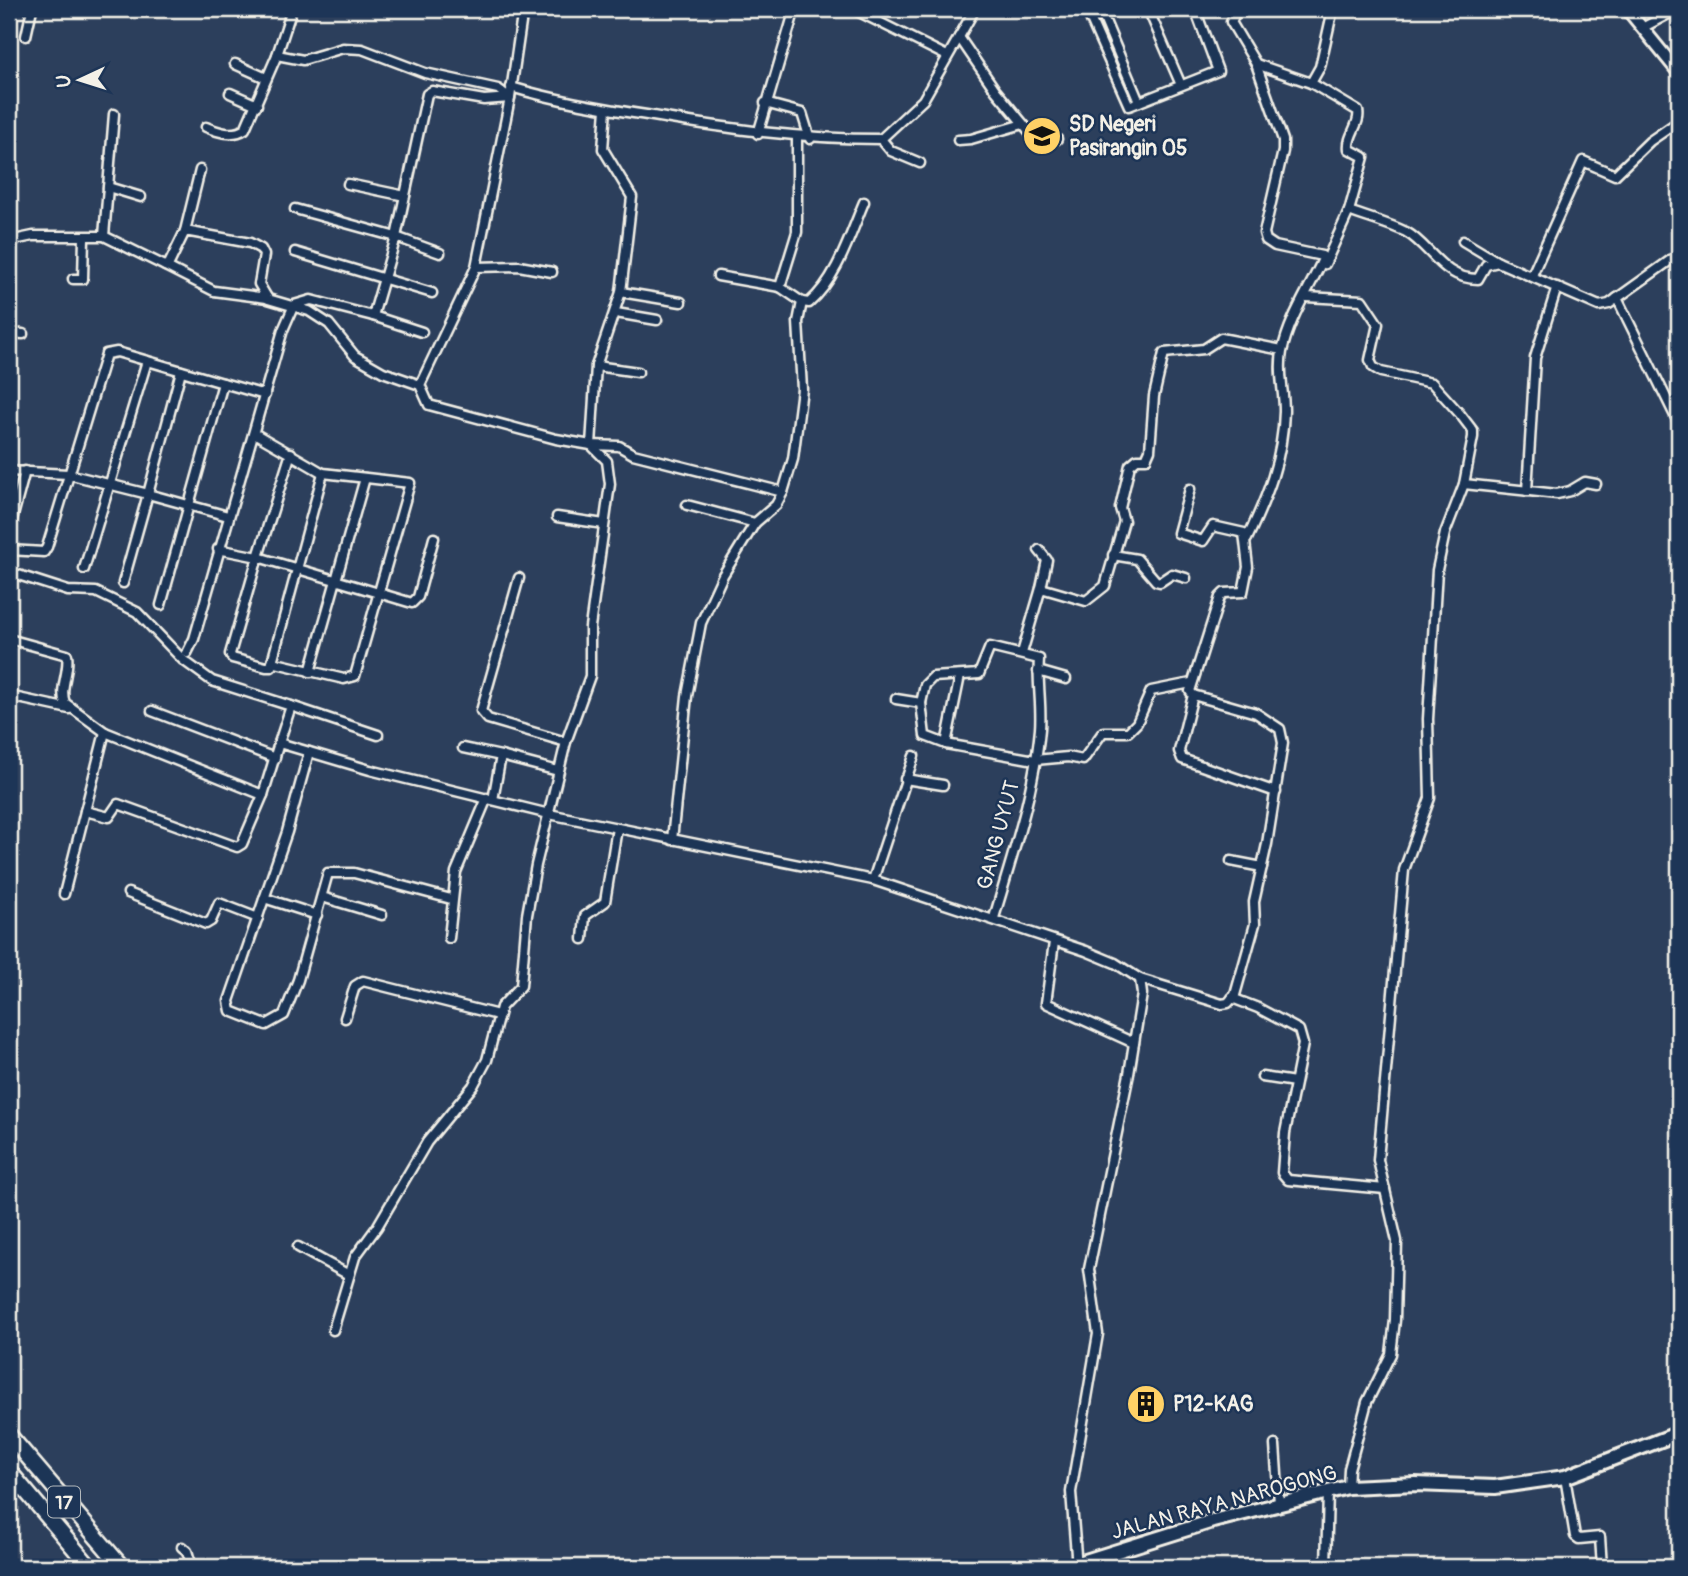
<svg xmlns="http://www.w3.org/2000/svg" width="1688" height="1576" viewBox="0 0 1688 1576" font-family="Pangolin,sans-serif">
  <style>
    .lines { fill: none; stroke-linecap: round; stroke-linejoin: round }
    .minor-casing { stroke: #f4f1e8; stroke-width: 13 }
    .secondary-casing { stroke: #f4f1e8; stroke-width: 16 }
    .primary-casing { stroke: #f4f1e8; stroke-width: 18 }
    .motorway-casing { stroke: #f4f1e8; stroke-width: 19 }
    .minor { stroke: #1d3557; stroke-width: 8 }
    .secondary { stroke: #1d3557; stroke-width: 10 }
    .primary { stroke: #1d3557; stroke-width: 12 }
    .motorway { stroke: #1d3557; stroke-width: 14 }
    .labels { text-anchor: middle; stroke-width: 5; stroke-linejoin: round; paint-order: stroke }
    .shield { fill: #1d3557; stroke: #b4b9bc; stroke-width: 2 }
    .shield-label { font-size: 19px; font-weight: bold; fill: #f4f1e8 }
    .poi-label { font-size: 21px; font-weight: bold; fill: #f4f1e8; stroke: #1d3557; text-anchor: start }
    .street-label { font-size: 21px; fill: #f4f1e8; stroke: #1d3557 }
  </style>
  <rect width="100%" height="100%" fill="#2c3f5c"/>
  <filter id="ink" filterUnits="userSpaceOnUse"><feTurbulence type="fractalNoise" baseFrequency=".0143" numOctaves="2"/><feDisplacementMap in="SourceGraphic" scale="14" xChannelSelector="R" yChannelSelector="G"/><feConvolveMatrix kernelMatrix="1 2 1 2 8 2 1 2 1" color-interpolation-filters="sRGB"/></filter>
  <g filter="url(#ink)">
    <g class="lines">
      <defs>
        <g id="minor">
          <path d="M853 9 947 56"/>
          <path d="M1086 9 1129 106 1218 71 1195 9"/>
          <path d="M1100 9 1139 102"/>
          <path d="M1148 9 1181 85"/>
          <path d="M1237 9 1231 22 1256 64 1283 140V151L1264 233 1266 240 1275 246 1322 256 1323 259C1309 290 1289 318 1282 352 1278 373 1284 390 1284 411 1283 458 1267 497 1247 539"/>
          <path d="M1642 28 1678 9"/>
          <path d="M26 36 32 9"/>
          <path d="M959 37 996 91 1034 137 1057 139"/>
          <path d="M277 55 292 9"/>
          <path d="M235 64 266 78"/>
          <path d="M1256 64 1311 83 1358 111C1361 124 1347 135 1349 149L1364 157 1349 211 1325 264"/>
          <path d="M1311 83 1320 67 1333 9"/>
          <path d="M511 87C557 101 606 109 653 116 729 129 803 139 881 139L923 100 975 9"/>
          <path d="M230 93 257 105"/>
          <path d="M765 103 802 113 810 139"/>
          <path d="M606 109 603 149 632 197 621 292 596 366 591 445 619 446 633 454 783 492"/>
          <path d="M206 127C218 132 233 137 245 129L277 55 303 60 343 48 362 49 425 73 498 89 510 98 476 267 420 385"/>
          <path d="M758 134 795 9"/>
          <path d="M881 139 891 151 920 163"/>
          <path d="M958 140 971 139 1023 124"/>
          <path d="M348 184 405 196"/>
          <path d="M108 187 141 197"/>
          <path d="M9 196 12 169"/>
          <path d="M295 209 396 237 440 253"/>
          <path d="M1349 211C1367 218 1388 223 1406 232 1431 246 1442 279 1478 279L1486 265 1498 262"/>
          <path d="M185 231 200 170"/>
          <path d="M104 236 114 114"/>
          <path d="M9 241 33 236H104L165 266 169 264 185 231 250 243 261 249 264 255 259 284 268 299 309 311 329 324 355 356 383 372 420 385 429 405 556 439 591 445 607 461 610 484 590 627V676L566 742 536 865 527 915 521 986 501 1007 487 1060 473 1086 427 1142 377 1227 355 1257 333 1330"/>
          <path d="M1463 241 1498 262 1599 306 1609 304 1679 254"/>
          <path d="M295 252 432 293"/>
          <path d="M165 266 214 291 267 298"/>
          <path d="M476 267 519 266 552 272"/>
          <path d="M1532 275 1583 161 1615 175 1650 141 1679 121"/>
          <path d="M718 276 780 287"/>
          <path d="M73 279H83L84 237"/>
          <path d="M621 292 681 302"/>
          <path d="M1306 297 1362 300 1378 324 1370 360 1373 367 1381 372 1432 383 1460 414 1473 431V437L1464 484 1445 533 1437 570 1428 719 1430 798 1404 870 1378 1160 1397 1241 1395 1320 1391 1354 1367 1402 1349 1469 1348 1487"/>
          <path d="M1617 298 1679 424"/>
          <path d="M802 302 809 303C837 279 850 235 864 202"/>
          <path d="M616 313 657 320"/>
          <path d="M373 316 422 332"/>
          <path d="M9 333 23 334"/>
          <path d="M596 366 638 372"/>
          <path d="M181 371 148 494 228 516"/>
          <path d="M291 453 258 557 412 603 418 597 434 538"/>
          <path d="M9 471 68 474 148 494 123 583"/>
          <path d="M1464 484 1557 494 1570 491 1585 482 1596 484"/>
          <path d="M1527 491 1535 358 1557 287"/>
          <path d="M687 505 755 523"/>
          <path d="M557 517 604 524"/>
          <path d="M9 531 25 471"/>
          <path d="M218 549 258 557 230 654 232 658 266 667H271L272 662 344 679 355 676 410 483 323 473 254 433"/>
          <path d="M9 550 44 552 47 547 106 354 117 352 223 383"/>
          <path d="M1039 550 1047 560 1041 588"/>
          <path d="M1113 555 1137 559 1156 581 1160 582 1172 574 1186 578"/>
          <path d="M84 569 147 361"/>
          <path d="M9 572 68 591 96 592 137 612 183 660 212 681 291 706 279 743"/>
          <path d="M519 578 481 711 488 719 566 742"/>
          <path d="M161 605 223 383 265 395"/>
          <path d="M9 639 67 655C70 671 59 688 65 703L105 732 263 795"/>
          <path d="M187 653 194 639 283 330 294 305 311 300 373 316 396 237 427 94 432 91 484 100 510 98 523 9"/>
          <path d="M1022 653 1041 588 1086 601 1105 586 1124 521 1120 508 1130 465 1137 459H1146L1150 450 1154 396 1164 353 1204 349 1221 338 1282 350"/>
          <path d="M272 662 323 473"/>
          <path d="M1038 671 1066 679"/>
          <path d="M310 672 365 478"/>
          <path d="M960 676 946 744 1035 760 1068 757 1083 760 1103 732H1128L1137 723 1151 691 1191 683"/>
          <path d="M1193 695 1179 751 1182 759 1276 792"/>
          <path d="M9 696 69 709"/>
          <path d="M896 699 921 703 925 685 933 677 979 674 990 647 1039 659C1037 683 1042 705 1040 729 1034 793 1012 856 994 918"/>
          <path d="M921 703 925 736 946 744"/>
          <path d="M291 706 378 735"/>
          <path d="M152 711 275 758"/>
          <path d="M463 748 501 756 493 800"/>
          <path d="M309 752 287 832 229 1001 231 1011 266 1025 284 1015 298 980 328 873H354L451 899"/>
          <path d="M501 756 558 771"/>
          <path d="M905 779 943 785"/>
          <path d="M85 811 109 817 118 804 237 847 242 844 263 795 279 743 370 770 549 814 873 880 1086 951 1115 963 1140 979 1142 994 1129 1074 1089 1269 1098 1334 1071 1492 1077 1567"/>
          <path d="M672 840 687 696 701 623 723 575 755 523 776 505 783 492 793 459 802 389 798 322 802 302 780 287 797 232V138"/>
          <path d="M1231 861 1262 867"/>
          <path d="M873 880 914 756"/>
          <path d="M128 893 206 924 211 921 219 903 258 918"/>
          <path d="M64 894 105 732"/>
          <path d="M322 897 382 915"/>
          <path d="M264 898 317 915"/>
          <path d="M449 938 456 872 487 798"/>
          <path d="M583 939 585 916 605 902 617 828"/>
          <path d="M1054 942 1046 1003 1134 1043"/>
          <path d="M1140 979 1222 1004 1228 1003 1235 995 1255 924 1254 902 1267 844 1283 743 1280 729 1256 713 1193 695 1190 691 1220 597 1224 593 1243 592 1248 567 1244 533 1213 526 1203 541 1178 533 1190 489"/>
          <path d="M1232 998 1258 1008 1299 1030 1303 1044 1285 1133 1282 1173 1288 1180 1385 1189"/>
          <path d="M345 1018 355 986 363 981 498 1015"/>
          <path d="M1262 1077 1295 1082"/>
          <path d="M298 1247 347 1274"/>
          <path d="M1275 1445 1279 1503"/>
          <path d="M1565 1477 1575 1536 1579 1539 1600 1537 1602 1567"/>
          <path d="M182 1547 187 1551 192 1567"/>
          <path d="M1326 1567 1328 1491"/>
        </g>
        <path id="secondary" d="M1627 9 1679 73"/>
        <path id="primary" d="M1066 1567 1213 1521 1348 1487 1415 1484 1495 1487 1565 1477 1679 1433"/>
        <g id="motorway">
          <path d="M9 1435 122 1567"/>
          <path d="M9 1471 90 1567"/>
        </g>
      </defs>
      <!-- minor casing -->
      <use href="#minor" class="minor-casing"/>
      <!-- secondary casing -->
      <use href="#secondary" class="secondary-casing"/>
      <!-- primary casing -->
      <use href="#primary" class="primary-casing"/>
      <!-- motorway casing -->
      <use href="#motorway" class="motorway-casing"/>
      <!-- minor -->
      <use href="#minor" class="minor"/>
      <!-- secondary -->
      <use href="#secondary" class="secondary"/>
      <!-- primary -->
      <use href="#primary" class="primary"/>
      <!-- motorway -->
      <use href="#motorway" class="motorway"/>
    </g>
  </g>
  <!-- icons -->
  <defs>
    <symbol id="school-disc" viewBox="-11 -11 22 22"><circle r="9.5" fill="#ffd166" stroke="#1d3557"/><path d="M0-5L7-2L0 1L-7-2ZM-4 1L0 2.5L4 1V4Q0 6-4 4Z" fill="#111"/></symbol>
    <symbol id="building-disc" viewBox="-11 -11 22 22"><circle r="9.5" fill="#ffd166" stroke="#1d3557"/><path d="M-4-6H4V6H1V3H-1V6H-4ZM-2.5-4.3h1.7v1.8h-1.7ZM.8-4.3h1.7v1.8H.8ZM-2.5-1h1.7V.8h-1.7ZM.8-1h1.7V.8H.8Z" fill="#111"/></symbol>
  </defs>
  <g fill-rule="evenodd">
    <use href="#school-disc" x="1020" y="114" width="44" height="44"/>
    <use href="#building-disc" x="1124" y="1382" width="44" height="44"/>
  </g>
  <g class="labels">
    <!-- shield labels -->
    <rect class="shield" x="48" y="1486.5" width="32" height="31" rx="5"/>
    <g class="shield-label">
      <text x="64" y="1509">17</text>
    </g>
    <!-- poi labels -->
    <g class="poi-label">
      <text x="1069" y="131">SD Negeri<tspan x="1069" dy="24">Pasirangin 05</tspan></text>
      <text x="1173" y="1411">P12-KAG</text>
    </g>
    <!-- street labels -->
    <g class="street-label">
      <text transform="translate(998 835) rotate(-75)" y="7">GANG UYUT</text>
      <text transform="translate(1224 1502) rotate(-15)" y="7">JALAN RAYA NAROGONG</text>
    </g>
  </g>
  <!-- margin -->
  <rect width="1688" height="1576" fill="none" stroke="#1d3557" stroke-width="35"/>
  <rect x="18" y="18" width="1653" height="1541" fill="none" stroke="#f4f1e8" stroke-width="2.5" filter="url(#ink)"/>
  <!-- north arrow -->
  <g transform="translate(80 80) rotate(266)" stroke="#1d3557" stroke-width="5" paint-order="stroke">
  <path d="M0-5L12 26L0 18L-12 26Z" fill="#f4f1e8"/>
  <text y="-10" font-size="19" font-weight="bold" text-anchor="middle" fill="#f4f1e8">U</text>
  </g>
</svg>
